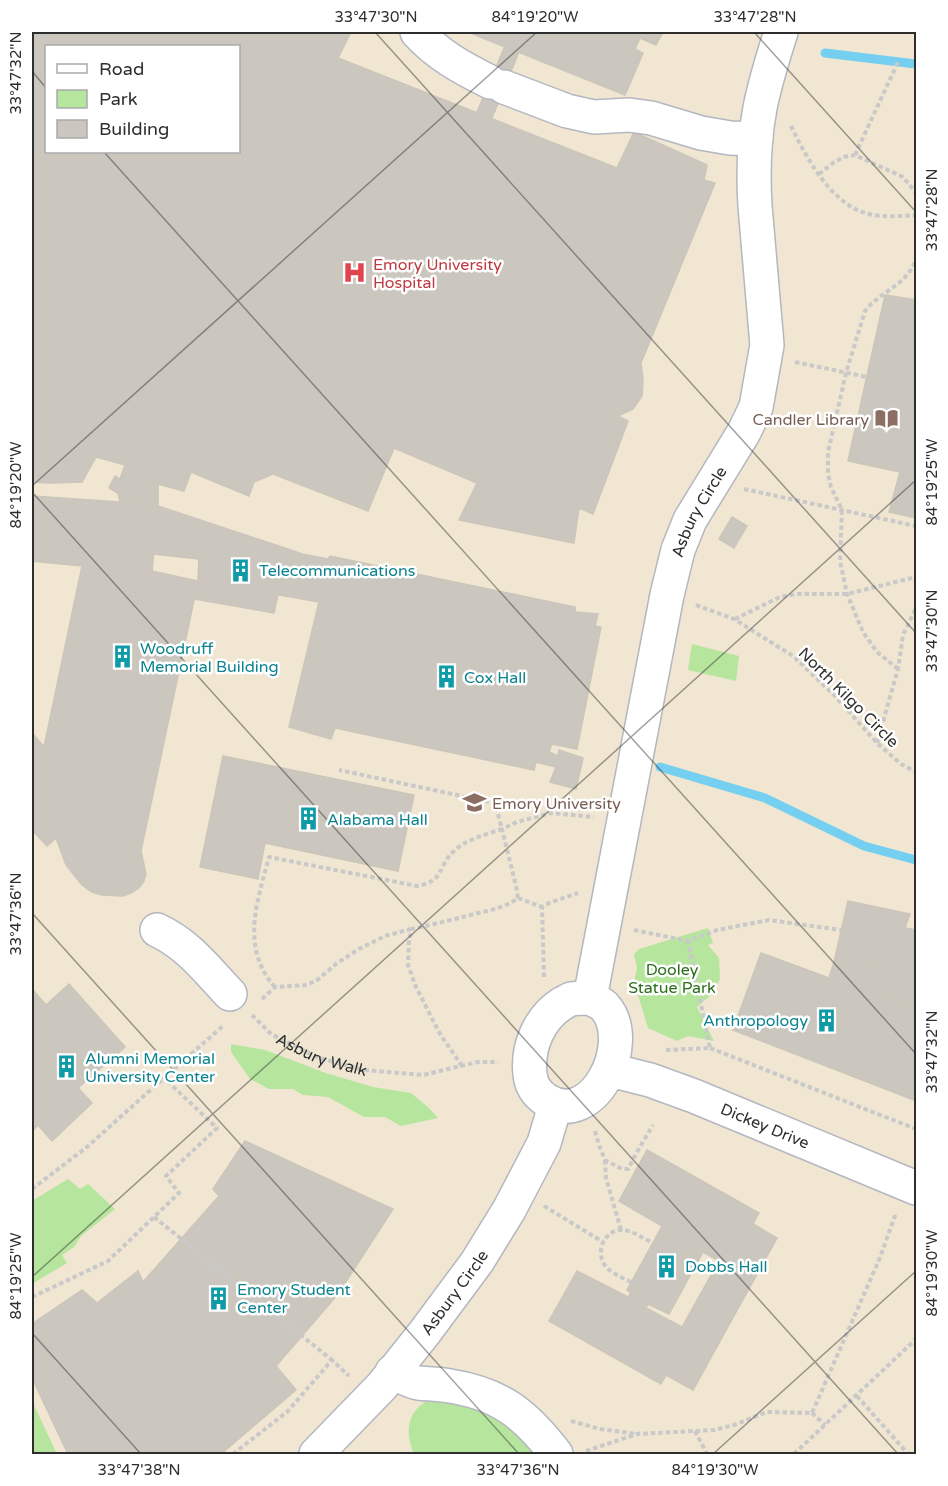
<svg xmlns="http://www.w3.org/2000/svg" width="948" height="1486" viewBox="0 0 948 1486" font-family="'Varela Round',sans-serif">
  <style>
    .education { fill: #f0e6d1; fill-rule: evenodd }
    .green { fill: #b6e59e }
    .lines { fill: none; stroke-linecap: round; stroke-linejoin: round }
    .stream { stroke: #75cff0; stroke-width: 9 }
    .building { fill: #cbc7bf; stroke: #cbc5ba; stroke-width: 1.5; fill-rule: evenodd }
    .minor-casing { stroke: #b4b7c1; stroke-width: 36 }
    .path { stroke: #c9c9c9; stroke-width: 4; stroke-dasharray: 4.5 3; stroke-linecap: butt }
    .minor { stroke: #fff; stroke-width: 33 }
    .ticks { fill: none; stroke: #2e2e2e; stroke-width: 1.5; stroke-opacity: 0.45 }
    .labels { text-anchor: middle; stroke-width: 5; stroke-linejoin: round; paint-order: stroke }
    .health-label { font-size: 16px; fill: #be3a42; stroke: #fff; text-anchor: start }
    .education-label { font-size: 16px; fill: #785e54; stroke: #fff; text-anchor: end }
    .street-label { font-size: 16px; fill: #2e2e2e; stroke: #fff }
    .culture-label { font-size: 16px; fill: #0d838f; stroke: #fff; text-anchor: start }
    .park-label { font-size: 16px; fill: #2c6e1b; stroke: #fff }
    .neatline { fill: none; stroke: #2e2e2e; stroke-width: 2 }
    .ticks-label { font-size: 15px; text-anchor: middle; fill: #2e2e2e }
  </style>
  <rect width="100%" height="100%" fill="#efe9e1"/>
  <!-- education -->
  <path class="education" d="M32 32H916V1454H32ZM46 46H238V152H46Z"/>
  <!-- green -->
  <g class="green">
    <path d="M692 644 739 656 736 681 688 670Z"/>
    <path d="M708 928 713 943 708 945 719 958 720 979 711 995 697 1007 714 1041 688 1036 677 1041 648 1028 634 982 637 968 634 954 639 949Z"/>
    <path d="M231 1044 265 1050 326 1073 373 1087 411 1093 429 1108 438 1118 401 1126 385 1117H364L328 1097 303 1095 293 1089H269L250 1079 231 1052Z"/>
    <path d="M68 1179 80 1189 88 1184 115 1209 81 1236 74 1247 62 1255 67 1263 32 1284V1201Z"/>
    <path d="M448 1397 499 1414 542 1454H414C405 1434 406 1411 429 1400 434 1398 442 1398 448 1397Z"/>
    <path d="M32 1401 57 1454H32Z"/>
  </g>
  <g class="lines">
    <!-- stream -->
    <g class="stream">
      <path d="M825 53 916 64"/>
      <path d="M660 767 765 798 864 846 916 860"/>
    </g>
  </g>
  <!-- building -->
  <g class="building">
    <path d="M32 32H351L338 58 617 168 634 132 707 165 704 180 715 183 641 363 643 380 642 396 633 409 618 416 628 421 593 514 579 508 574 543 459 520 477 483 394 448 368 511 273 474 254 482 249 496 191 472 184 491 158 484V506L120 502 118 493 109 488 115 476 120 479 125 465 96 457 82 482 50 483 32 482ZM46 46H238V152H46Z"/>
    <path d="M468 32H663L656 45 640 38 635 49 643 53 625 95Z"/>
    <path d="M505 46 519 52 492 118 477 112Z"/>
    <path d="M885 295 916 300V518L889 512 900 472 848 461Z"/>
    <path d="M32 496 120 502 158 506 152 571 198 581 141 851 146 874 144 881 139 888 131 893 123 896 102 895 92 892 82 885 66 865 56 838 47 846 32 830V733L44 747 82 566 32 561Z"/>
    <path d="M158 506 288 549 274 613 194 599 198 581 199 559 154 554Z"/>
    <path d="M732 517 747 526 734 548 719 539Z"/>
    <path d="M288 549 302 554 328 559 330 556 575 607V612L598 614 595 626 601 627 577 749 552 744 549 752 558 756 559 750 583 758 576 789 550 782 556 767 536 762 534 770 335 728 331 739 289 727 319 602 279 595Z"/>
    <path d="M223 756 414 795 398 871 265 843 258 879 200 867Z"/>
    <path d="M848 901 910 914 905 928 916 930V1011L879 997 888 965 848 959 834 962Z"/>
    <path d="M761 953 829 978 834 962 848 959 869 961 888 965 879 997 916 1011V1101L733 1030Z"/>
    <path d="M69 984 125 1047 78 1088 92 1103 52 1141 38 1125 32 1132V989L46 1005Z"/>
    <path d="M245 1141 393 1209 338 1294 276 1366 296 1390 221 1454H68L32 1378V1324L82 1290 97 1303 138 1271 143 1282 219 1196 213 1189Z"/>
    <path d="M647 1150 759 1213 753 1224 777 1238 693 1390 666 1375 661 1384 549 1321 577 1271 628 1297 631 1293 627 1290 662 1226 619 1201ZM703 1252 719 1261 682 1327 646 1308 648 1304 669 1314Z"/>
  </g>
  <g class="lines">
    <defs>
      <g id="minor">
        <path d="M417 32C438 55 462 68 490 82"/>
        <path d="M504 87 567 111 594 117 629 115 651 118 701 133 730 138 756 139"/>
        <path d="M157 930C189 945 206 969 230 994"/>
        <path id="s2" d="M590 998 667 595 678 550 690 520 744 432 756 407 767 345 755 206C753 174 754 140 760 108 765 82 773 57 781 32"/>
        <path d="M590 998C595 1001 602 1003 605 1007 636 1043 593 1130 546 1100 537 1094 531 1085 530 1074 527 1047 539 1018 563 1003 564 1003 570 999 571 999 577 998 584 998 590 998Z"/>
        <path id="s3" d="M610 1070 650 1080 694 1096 916 1188"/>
        <path d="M392 1372C400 1376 409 1381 418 1383 428 1384 439 1384 450 1386 501 1394 526 1415 556 1454"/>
        <path id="s4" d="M316 1454 382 1386 425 1332 477 1262 509 1210 544 1143 555 1106"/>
      </g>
    </defs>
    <!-- minor casing -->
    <use href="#minor" class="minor-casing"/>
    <!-- path -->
    <g class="path">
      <path d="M791 126C806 157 830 202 865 213 881 218 900 216 916 215"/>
      <path d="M855 155 898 62"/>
      <path d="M819 174 833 163 844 157 855 155 903 177 916 193"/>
      <path d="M795 362 867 377"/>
      <path d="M744 489 916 526"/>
      <path d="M696 605 734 619 793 656 835 696 877 743 901 764 916 772"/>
      <path d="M735 619 780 597 796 594H847L916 577"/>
      <path d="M898 669 877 652 863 632 847 594 840 561 842 510 831 487 828 474V452L846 373 865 311C880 291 907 286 916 259"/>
      <path d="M877 743 898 669 903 635 916 608"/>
      <path d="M518 898 542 907"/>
      <path d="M634 930 688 941 717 930 769 920 841 930"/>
      <path d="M544 977 542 907 549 903 578 893"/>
      <path d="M275 987C240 948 257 902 269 857L417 886C445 881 437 867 454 851 465 840 487 834 502 829L495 803 339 770"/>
      <path d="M262 999 275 987 305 985 316 981 336 964 357 950 385 936 411 929"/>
      <path id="s1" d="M252 1015 271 1034 319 1058 365 1070 423 1075 478 1062H498"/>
      <path d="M710 1048 916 1129"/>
      <path d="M666 1050 710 1048 688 941"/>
      <path d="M462 1066 440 1034 416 987 408 965 409 940 412 929C434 924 456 919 478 913 492 910 506 907 518 898L516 886 502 829 517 822 551 813 594 817"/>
      <path d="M595 1131 599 1145 605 1160 622 1169H628L637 1152 653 1125"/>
      <path d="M605 1160 606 1178 621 1230"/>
      <path d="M32 1189 87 1147 164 1078"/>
      <path d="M544 1206 603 1242"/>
      <path d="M154 1217 332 1360"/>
      <path d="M631 1282C623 1278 613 1274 607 1268 594 1254 603 1230 622 1230 632 1230 644 1239 653 1243"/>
      <path d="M32 1297 108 1261 179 1193 166 1176 217 1128 164 1078 224 1025"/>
      <path d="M857 1396 908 1454"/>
      <path d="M812 1413 825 1425"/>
      <path d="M571 1421 600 1429 637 1434"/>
      <path d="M695 1431 707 1454"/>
      <path d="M586 1451 637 1434 714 1430 734 1425 767 1412 812 1413 879 1260 896 1213"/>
      <path d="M233 1454 287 1412 332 1360 349 1376"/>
      <path d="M794 1454 916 1339"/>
    </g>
    <!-- minor -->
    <use href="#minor" class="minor"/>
  </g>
  <!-- ticks -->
  <path class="ticks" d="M375 32 916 633M754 32 916 212M32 71 46 88M104 152 916 1054M32 486 537 32M32 492 898 1454M32 913 519 1454M32 1277 916 480M32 1333 141 1454M713 1454 916 1271"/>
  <!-- icons -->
  <defs>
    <symbol id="hospital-bare" viewBox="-9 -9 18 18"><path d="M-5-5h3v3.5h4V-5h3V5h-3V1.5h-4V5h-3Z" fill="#e0444e" stroke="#fff" stroke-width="2.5" paint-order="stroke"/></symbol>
    <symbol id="library-bare" viewBox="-9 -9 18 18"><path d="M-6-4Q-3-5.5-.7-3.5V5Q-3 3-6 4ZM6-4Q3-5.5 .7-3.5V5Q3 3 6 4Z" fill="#8d6e63" stroke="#fff" stroke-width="2.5" paint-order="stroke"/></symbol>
    <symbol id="building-bare" viewBox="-9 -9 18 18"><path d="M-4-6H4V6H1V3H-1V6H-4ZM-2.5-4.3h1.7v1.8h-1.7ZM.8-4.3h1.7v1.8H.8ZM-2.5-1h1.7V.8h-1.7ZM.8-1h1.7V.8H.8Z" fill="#0f9aa8" stroke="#fff" stroke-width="2.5" paint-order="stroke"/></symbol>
    <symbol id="university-bare" viewBox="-9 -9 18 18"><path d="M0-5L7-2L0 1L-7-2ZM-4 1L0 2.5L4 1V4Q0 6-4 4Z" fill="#8d6e63" stroke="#fff" stroke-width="2.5" paint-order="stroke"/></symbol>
  </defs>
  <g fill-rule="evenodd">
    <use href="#hospital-bare" x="338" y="256" width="33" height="33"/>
    <use href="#library-bare" x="870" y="402" width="33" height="33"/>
    <use href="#building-bare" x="224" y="554" width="33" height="33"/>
    <use href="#building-bare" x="106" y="640" width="33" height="33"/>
    <use href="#building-bare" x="430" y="660" width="33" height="33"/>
    <use href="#university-bare" x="458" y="786" width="33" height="33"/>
    <use href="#building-bare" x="292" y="802" width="33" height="33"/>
    <use href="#building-bare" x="810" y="1004" width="33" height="33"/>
    <use href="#building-bare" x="50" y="1050" width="33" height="33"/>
    <use href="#building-bare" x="650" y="1250" width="33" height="33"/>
    <use href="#building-bare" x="202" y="1282" width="33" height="33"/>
  </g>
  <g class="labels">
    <!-- health labels -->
    <g class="health-label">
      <text x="373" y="270">Emory University<tspan x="373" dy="18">Hospital</tspan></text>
    </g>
    <!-- education labels -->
    <g class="education-label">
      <text x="869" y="425">Candler Library</text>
      <text x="492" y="809" text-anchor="start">Emory University</text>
    </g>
    <!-- street labels -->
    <g class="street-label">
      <text dy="6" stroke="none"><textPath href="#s2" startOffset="500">Asbury Circle</textPath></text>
      <text transform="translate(849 697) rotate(45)" y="6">North Kilgo Circle</text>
      <text dy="6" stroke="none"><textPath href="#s1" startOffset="82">Asbury Walk</textPath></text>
      <text dy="6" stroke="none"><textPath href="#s3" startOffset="165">Dickey Drive</textPath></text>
      <text dy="6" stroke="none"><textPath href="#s4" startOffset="213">Asbury Circle</textPath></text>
    </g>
    <!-- culture labels -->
    <g class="culture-label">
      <text x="259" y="576">Telecommunications</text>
      <text x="140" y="654">Woodruff<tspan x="140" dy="18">Memorial Building</tspan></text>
      <text x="464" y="683">Cox Hall</text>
      <text x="327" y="825">Alabama Hall</text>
      <text x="808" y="1026" text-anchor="end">Anthropology</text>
      <text x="85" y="1064">Alumni Memorial<tspan x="85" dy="18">University Center</tspan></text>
      <text x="685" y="1272">Dobbs Hall</text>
      <text x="237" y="1295">Emory Student<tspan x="237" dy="18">Center</tspan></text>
    </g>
    <!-- park labels -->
    <g class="park-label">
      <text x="672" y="975">Dooley<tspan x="672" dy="18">Statue Park</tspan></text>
    </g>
  </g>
  <!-- border -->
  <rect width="948" height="1486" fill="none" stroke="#ffffff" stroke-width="66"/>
  <!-- legend -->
  <rect x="45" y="45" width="195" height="108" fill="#ffffff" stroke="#ababab" stroke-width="1.5"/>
  <rect x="57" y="64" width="30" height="9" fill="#ffffff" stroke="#ababab" stroke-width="1.5"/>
  <text x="99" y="75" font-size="18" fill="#2e2e2e">Road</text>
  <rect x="57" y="90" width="30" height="18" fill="#b6e59e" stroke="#ababab" stroke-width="1.5"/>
  <text x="99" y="105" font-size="18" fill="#2e2e2e">Park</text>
  <rect x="57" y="120" width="30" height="18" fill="#cbc7bf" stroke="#ababab" stroke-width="1.5"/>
  <text x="99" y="135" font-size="18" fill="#2e2e2e">Building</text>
  <rect x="33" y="33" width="882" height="1420" class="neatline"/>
  <g class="ticks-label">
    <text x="376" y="22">33°47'30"N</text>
    <text x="535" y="22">84°19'20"W</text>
    <text x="755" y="22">33°47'28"N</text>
    <text transform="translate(16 73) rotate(-90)" y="5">33°47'32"N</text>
    <text transform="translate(932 210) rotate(-90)" y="5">33°47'28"N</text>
    <text transform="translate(932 482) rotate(-90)" y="5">84°19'25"W</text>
    <text transform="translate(16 485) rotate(-90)" y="5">84°19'20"W</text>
    <text transform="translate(932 631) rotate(-90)" y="5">33°47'30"N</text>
    <text transform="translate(16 914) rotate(-90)" y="5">33°47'36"N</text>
    <text transform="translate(932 1052) rotate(-90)" y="5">33°47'32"N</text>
    <text transform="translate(932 1273) rotate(-90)" y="5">84°19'30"W</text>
    <text transform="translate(16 1276) rotate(-90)" y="5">84°19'25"W</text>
    <text x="139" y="1475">33°47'38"N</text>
    <text x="518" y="1475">33°47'36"N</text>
    <text x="715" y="1475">84°19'30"W</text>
  </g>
</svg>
